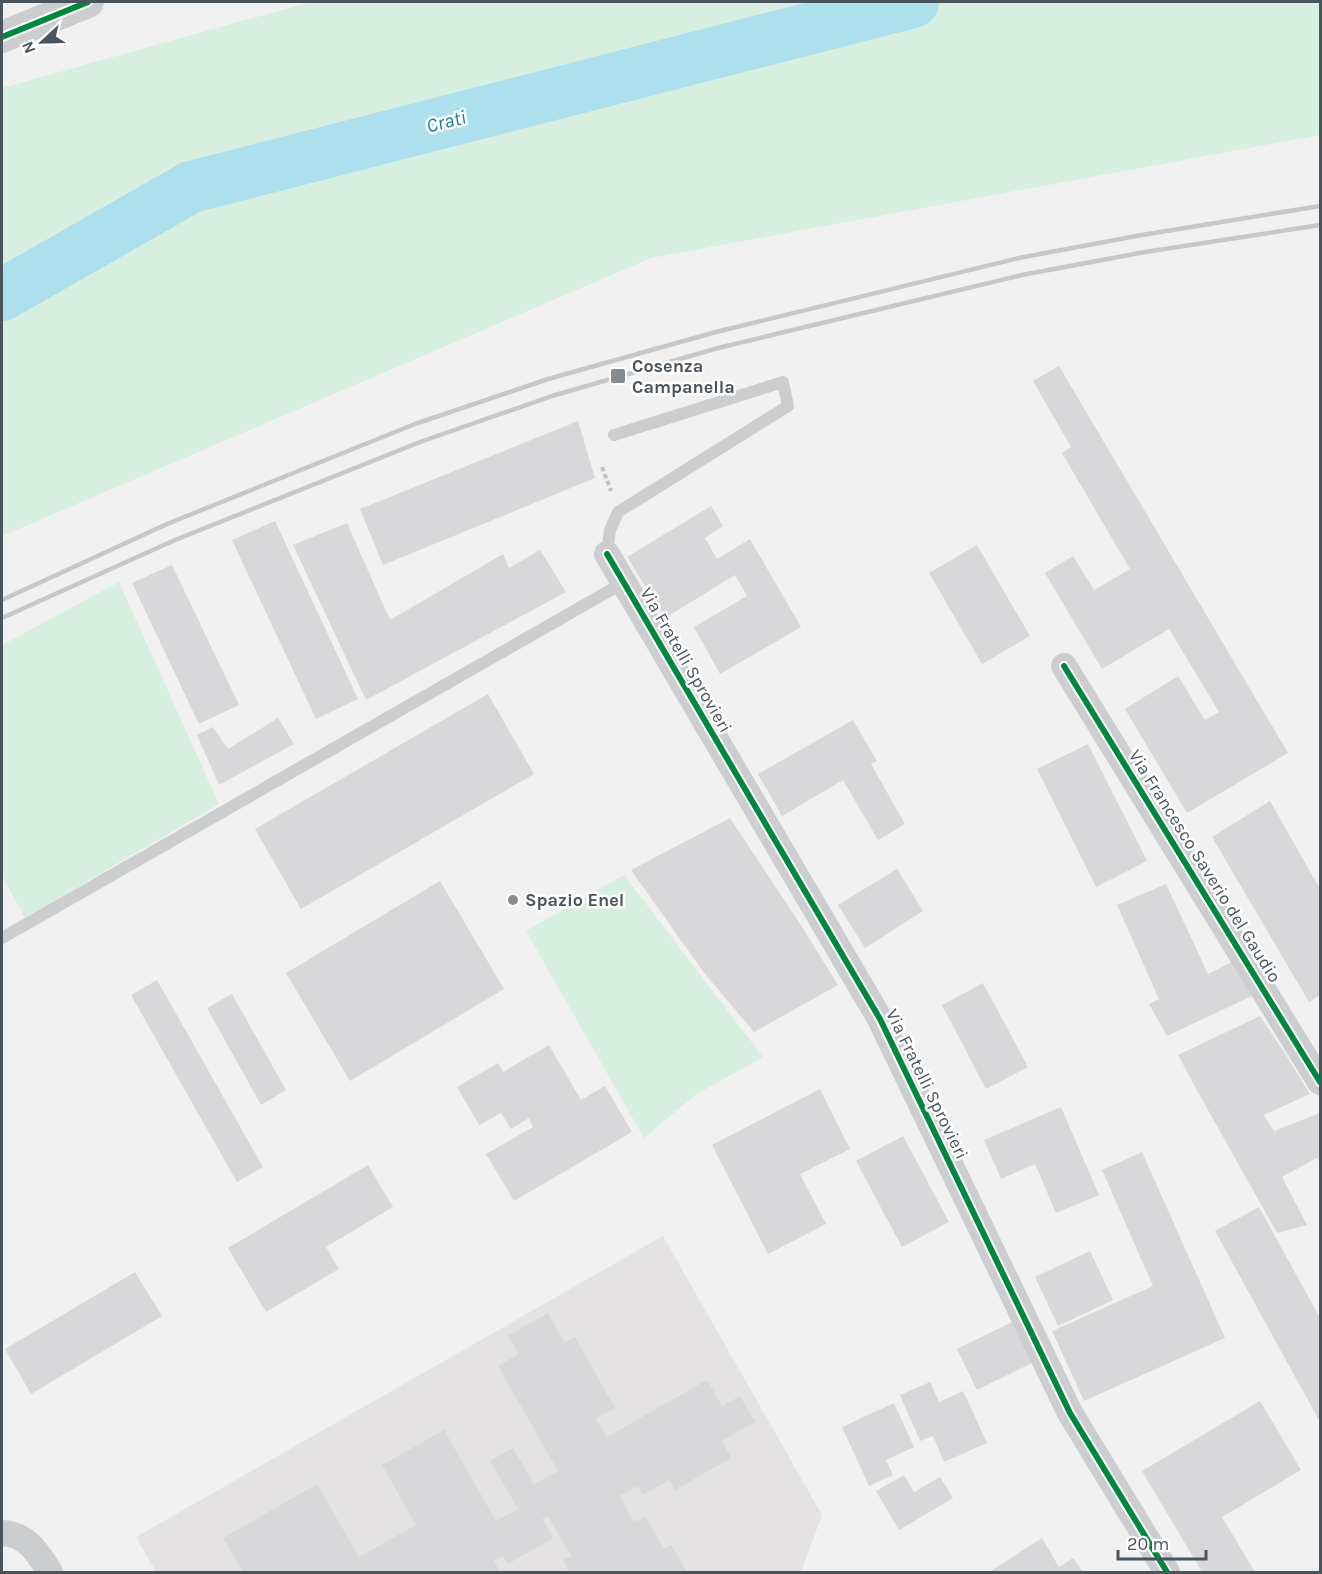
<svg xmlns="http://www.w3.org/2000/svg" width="1322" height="1574" viewBox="0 0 1322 1574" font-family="Karla,sans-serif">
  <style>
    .education { fill: #e4e2e3 }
    .green { fill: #d7efe0 }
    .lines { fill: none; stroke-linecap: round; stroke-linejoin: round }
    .river { stroke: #ade0ec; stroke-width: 52 }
    .building { fill: #d8d8da }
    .path { stroke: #b9c5c1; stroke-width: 4; stroke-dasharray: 4.5 3; stroke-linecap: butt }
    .service { stroke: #cbcdcf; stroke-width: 12 }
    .minor { stroke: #cbcdcf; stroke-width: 26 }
    .tertiary { stroke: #cbcdcf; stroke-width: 32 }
    .rail { stroke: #c6c7c9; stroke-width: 4.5 }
    .cycleway-casing { stroke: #fff; stroke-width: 10 }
    .cycleway { stroke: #00873e; stroke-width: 6 }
    .poi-dot { fill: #848b91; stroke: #fff; stroke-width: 2 }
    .labels { text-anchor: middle; stroke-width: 5; stroke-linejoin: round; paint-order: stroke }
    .poi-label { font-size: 18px; font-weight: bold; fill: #49545d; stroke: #fff; text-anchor: start }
    .street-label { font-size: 18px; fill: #49545d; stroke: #fff }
    .water-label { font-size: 20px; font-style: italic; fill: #117e99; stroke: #fff }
  </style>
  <rect width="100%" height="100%" fill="#f2f1f1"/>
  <!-- education -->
  <path class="education" d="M663 1236 822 1515 801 1572H156L136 1537Z"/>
  <!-- green -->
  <g class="green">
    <path d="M310 2H1320V135L651 258 2 536V88Z"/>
    <path d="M119 582 219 804 25 918 2 876V645Z"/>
    <path d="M624 875 763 1057 695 1095 644 1138 526 931Z"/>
  </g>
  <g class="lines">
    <!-- river -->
    <path class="river" d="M2 295 191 187 913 2"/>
  </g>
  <!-- building -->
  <g class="building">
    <path d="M1059 366 1288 753 1187 813 1125 709 1178 676 1205 720 1219 712 1169 629 1102 669 1045 573 1073 556 1094 590 1130 569 1062 453 1071 447 1033 381Z"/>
    <path d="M578 421 595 478 383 565 360 509Z"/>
    <path d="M711 506 723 526 705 538 717 559 750 539 801 627 720 674 694 627 747 596 735 575 665 618 627 557Z"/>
    <path d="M275 521 358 699 316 719 232 540Z"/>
    <path d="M347 523 390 620 503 554 509 568 540 550 566 592 366 700 293 545Z"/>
    <path d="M977 545 1030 636 982 664 929 573Z"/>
    <path d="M172 565 239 705 199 724 132 583Z"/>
    <path d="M488 694 534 774 301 909 255 829Z"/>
    <path d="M278 718 294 744 219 785 197 735 213 727 228 749Z"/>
    <path d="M853 720 877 761 871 764 905 824 878 840 843 780 782 816 758 774Z"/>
    <path d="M1088 744 1147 861 1096 887 1037 769Z"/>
    <path d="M1270 801 1320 889V995L1309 1002 1212 837Z"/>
    <path d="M730 818 799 922 838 985 754 1032 705 974 631 870Z"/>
    <path d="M897 869 923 911 865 948 838 905Z"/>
    <path d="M440 881 504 989 350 1081 286 973Z"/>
    <path d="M1166 884 1208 974 1234 961 1254 995 1167 1036 1149 1004 1159 999 1117 905Z"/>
    <path d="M157 980 263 1167 237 1182 131 995Z"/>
    <path d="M983 983 1028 1067 986 1089 942 1005Z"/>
    <path d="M232 994 286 1090 261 1105 207 1008Z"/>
    <path d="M1260 1016 1286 1055 1310 1094 1264 1115 1274 1131 1320 1113V1163L1317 1158 1282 1177 1307 1225 1277 1233 1199 1094 1178 1055Z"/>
    <path d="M549 1045 581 1100 605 1086 632 1132 514 1201 486 1154 533 1127 529 1118 511 1129 501 1113 479 1125 457 1087 498 1063 503 1072Z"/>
    <path d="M820 1089 850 1149 800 1174 826 1224 768 1254 712 1145Z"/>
    <path d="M1061 1107 1099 1195 1056 1213 1035 1164 1001 1179 984 1140Z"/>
    <path d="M903 1136 949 1222 902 1247 856 1161Z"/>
    <path d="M1142 1152 1225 1338 1084 1401 1052 1331 1153 1286 1102 1170Z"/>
    <path d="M368 1165 393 1207 326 1247 339 1269 266 1312 228 1248Z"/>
    <path d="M1259 1207 1320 1318V1422L1215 1231Z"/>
    <path d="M1090 1251 1113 1300 1058 1326 1035 1277Z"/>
    <path d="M135 1272 162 1316 31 1394 5 1349Z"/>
    <path d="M548 1313 565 1343 575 1337 615 1408 596 1418 607 1437 707 1380 722 1406 740 1396 755 1422 722 1441 731 1458 675 1490 669 1480 643 1495 638 1486 620 1496 634 1522 645 1516 664 1549 671 1545 687 1572H569L563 1560 571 1556 548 1516 542 1519 553 1538 508 1564 503 1556 494 1561 500 1572H243L223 1538 317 1484 359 1557 416 1525 382 1465 444 1430 496 1521 518 1509 490 1461 513 1448 534 1484 558 1471 498 1366 519 1354 508 1336Z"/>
    <path d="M1016 1320 1036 1361 977 1390 957 1349Z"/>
    <path d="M930 1382 939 1402 963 1391 987 1443 944 1462 933 1436 920 1441 900 1395Z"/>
    <path d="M1260 1401 1301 1470 1222 1517 1255 1572H1202L1142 1471Z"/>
    <path d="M894 1403 914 1447 886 1460 893 1475 869 1486 842 1427Z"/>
    <path d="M904 1475 914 1492 940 1477 953 1498 899 1530 876 1491Z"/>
    <path d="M1042 1538 1059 1567 1073 1558 1083 1572H989Z"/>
  </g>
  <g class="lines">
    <!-- path -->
    <path class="path" d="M602 467 611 491"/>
    <!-- service -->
    <g class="service">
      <path d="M607 554 610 530 618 512 788 406 783 382 614 435"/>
      <path d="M2 938 623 583"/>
    </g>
    <!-- minor -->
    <g class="minor">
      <path d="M607 554 880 1019 1070 1413 1167 1572"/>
      <path d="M1064 666 1320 1082"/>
      <path d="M2 1533C27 1534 38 1553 50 1572"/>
    </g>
    <!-- tertiary -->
    <path class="tertiary" d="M2 37 88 2"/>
    <!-- rail -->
    <g class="rail">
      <path d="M2 600 167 524 415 424 548 379 716 332 1019 258 1142 235 1320 206"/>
      <path d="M2 618 175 540 420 442 552 396 718 348 1022 275 1145 252 1320 225"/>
    </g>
    <defs>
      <g id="cycleway">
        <path d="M2 37 88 2"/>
        <path d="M607 554 880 1019 1070 1413 1167 1572"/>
        <path d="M1064 666 1320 1082"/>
      </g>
    </defs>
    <!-- cycleway casing -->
    <use href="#cycleway" class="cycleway-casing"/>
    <!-- cycleway -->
    <use href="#cycleway" class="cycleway"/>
  </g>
  <!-- markers -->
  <g class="poi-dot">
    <rect x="610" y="368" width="16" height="16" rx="3"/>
    <circle cx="513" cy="900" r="6"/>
  </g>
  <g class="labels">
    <!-- poi labels -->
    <g class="poi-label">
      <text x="632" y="372">Cosenza<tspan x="632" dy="21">Campanella</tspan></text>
      <text x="525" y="906">Spazio Enel</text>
    </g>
    <!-- street labels -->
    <g class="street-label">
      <text transform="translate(686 660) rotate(60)" y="6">Via Fratelli Sprovieri</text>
      <text transform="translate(1205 866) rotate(58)" y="6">Via Francesco Saverio del Gaudio</text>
      <text transform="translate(927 1084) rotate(64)" y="6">Via Fratelli Sprovieri</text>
    </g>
    <!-- water labels -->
    <g class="water-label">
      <text transform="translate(446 121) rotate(-14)" y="7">Crati</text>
    </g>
  </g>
  <!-- border -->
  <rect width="1322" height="1574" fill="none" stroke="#49545d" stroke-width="6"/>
  <!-- north arrow -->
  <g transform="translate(42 42) rotate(248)" stroke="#ffffff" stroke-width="4.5" paint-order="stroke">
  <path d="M0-4.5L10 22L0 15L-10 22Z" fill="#49545d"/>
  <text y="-9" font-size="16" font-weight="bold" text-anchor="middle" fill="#49545d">N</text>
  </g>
  <!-- scale -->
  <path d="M1118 1550v9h88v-9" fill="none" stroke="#49545d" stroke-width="3"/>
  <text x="1127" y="1550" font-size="18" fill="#49545d" stroke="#ffffff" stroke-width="4.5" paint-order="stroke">20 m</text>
</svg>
